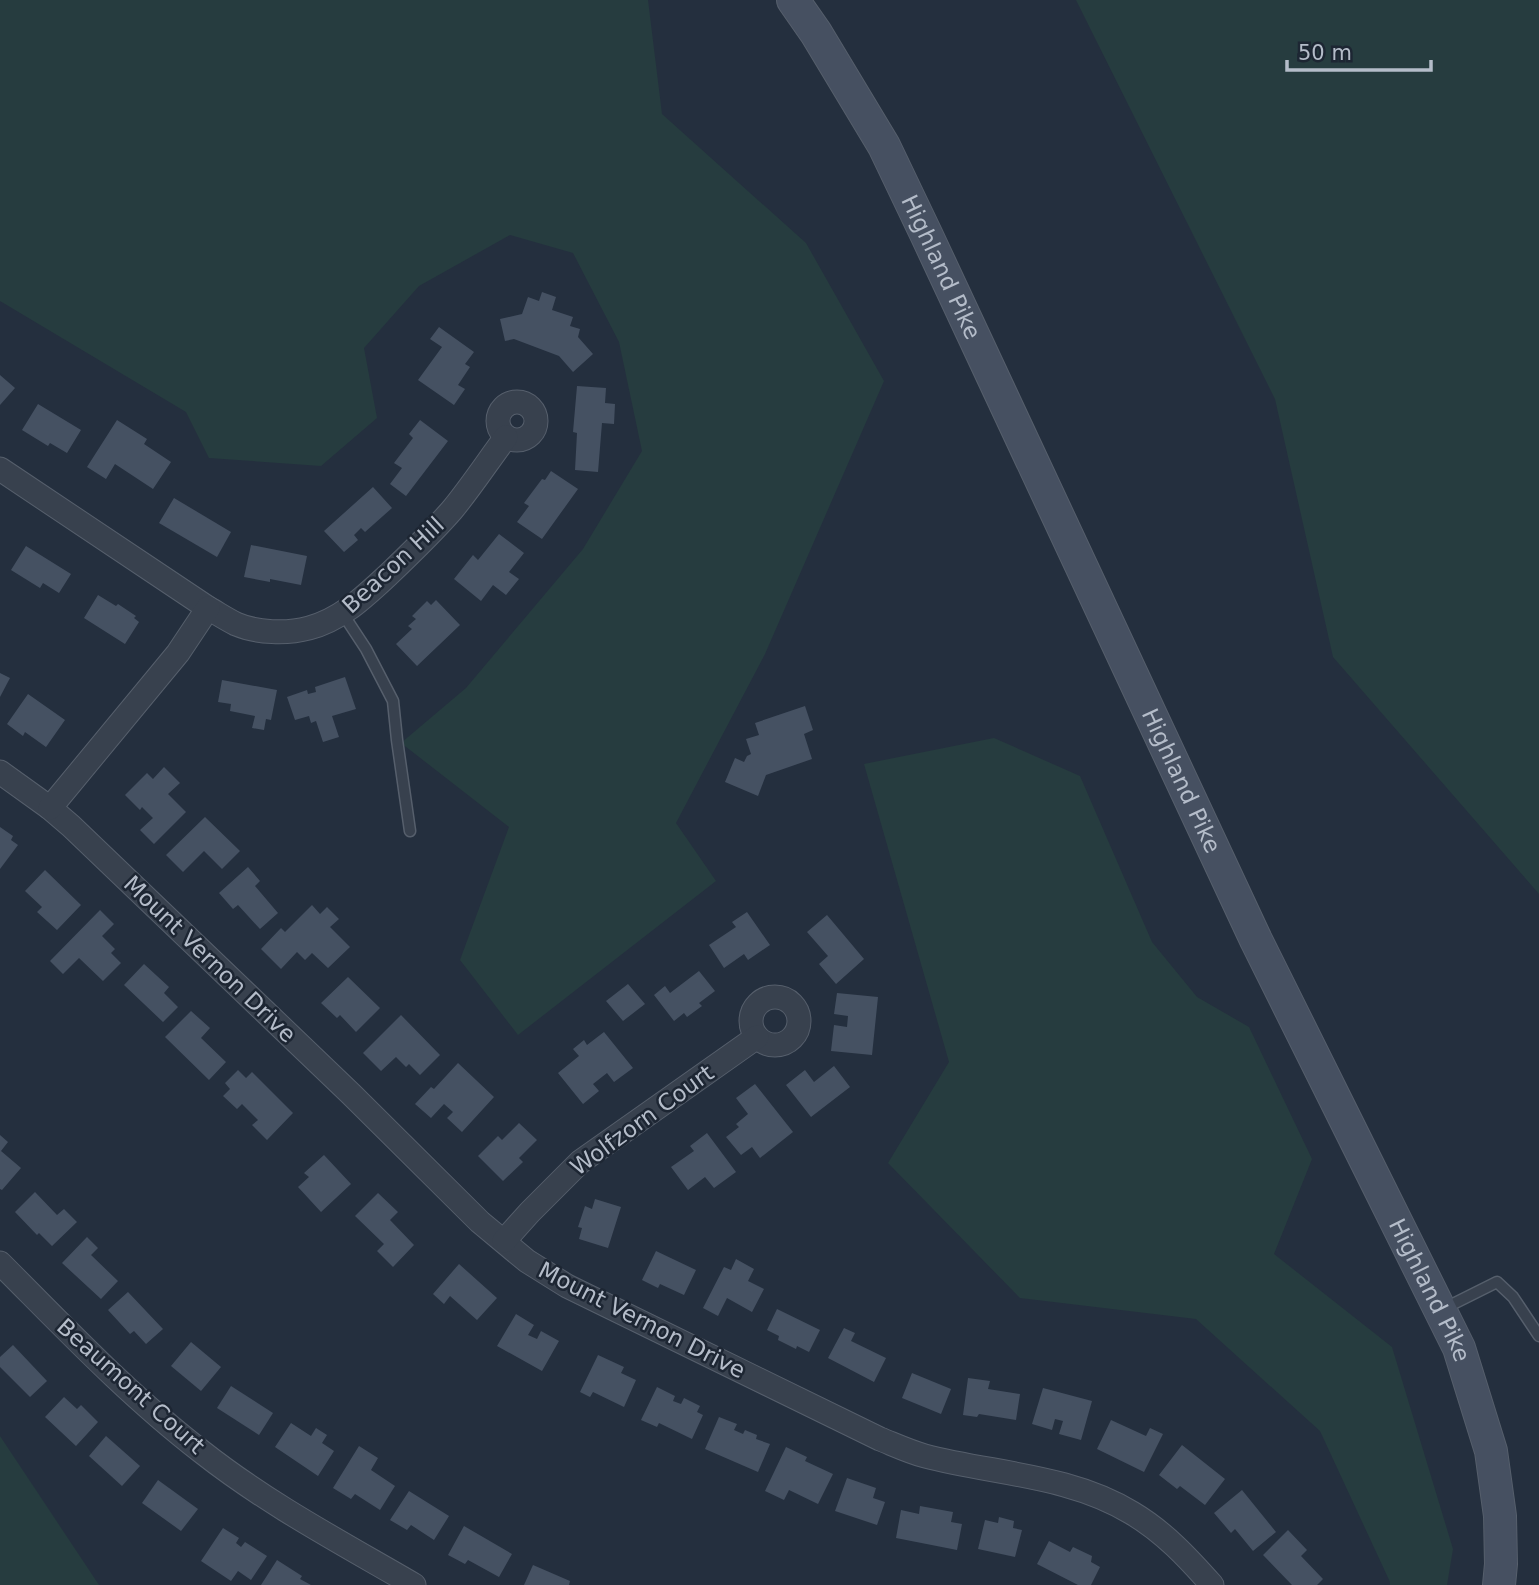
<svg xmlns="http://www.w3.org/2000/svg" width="1539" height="1585" viewBox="0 0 1539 1585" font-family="'DejaVu Sans',sans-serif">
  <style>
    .green { fill: #263c3f }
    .building { fill: #455162 }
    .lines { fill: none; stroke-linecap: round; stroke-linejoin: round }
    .service-casing { stroke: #565f6c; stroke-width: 13 }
    .minor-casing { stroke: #565f6c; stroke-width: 25 }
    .secondary-casing { stroke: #565f6c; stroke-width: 34 }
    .service { stroke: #38414e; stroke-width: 10 }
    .minor { stroke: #38414e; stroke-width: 23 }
    .secondary { stroke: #465061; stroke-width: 32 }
    .labels { text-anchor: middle; stroke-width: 5; stroke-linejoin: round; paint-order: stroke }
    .street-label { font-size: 23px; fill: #b4bcc9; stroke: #1d2633 }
  </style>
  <rect width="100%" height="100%" fill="#242f3e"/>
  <!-- green -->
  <g class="green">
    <path d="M0 0H648L662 114 806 243 884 381 765 654 676 823 716 881 518 1035 460 960 509 827 401 743 466 688 583 549 642 451 619 342 573 253 510 235 419 286 364 348 377 418 321 466 209 458 186 412 0 301Z"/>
    <path d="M1076 0H1539V894L1333 657 1275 399Z"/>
    <path d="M994 738 1080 776 1152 942 1197 997 1249 1027 1312 1159 1274 1254 1392 1347 1453 1549 1447 1585H1390V1582L1320 1431 1196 1319 1020 1298 888 1163 949 1062 864 764Z"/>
    <path d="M0 1436 99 1585H0Z"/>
  </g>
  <!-- building -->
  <g class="building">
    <path d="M542 292 556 297 552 310 573 317 570 326 580 329 578 337 593 354 573 372 559 356 514 339 505 341 500 319 522 314 528 297 539 301Z"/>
    <path d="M439 327 474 352 465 364 470 367 458 385 465 389 454 405 418 380 442 347 430 339Z"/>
    <path d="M0 375 15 388 0 405Z"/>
    <path d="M577 386 606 388 605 403 615 404 614 424 602 423 598 472 575 470 577 433 573 432Z"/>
    <path d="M38 404 81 430 67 453 50 443 48 446 22 430Z"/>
    <path d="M117 420 147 439 144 444 171 462 153 489 115 464 106 479 87 467Z"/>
    <path d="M420 420 448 441 406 496 390 484 402 468 394 463 413 438 409 434Z"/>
    <path d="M551 471 578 489 542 539 517 522 529 506 524 503 542 479 545 480Z"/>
    <path d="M373 487 392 508 365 532 361 528 354 535 358 540 344 552 324 531Z"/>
    <path d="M174 498 231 532 217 557 159 523Z"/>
    <path d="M499 534 524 553 509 572 519 579 506 595 493 585 481 601 454 579 473 555 478 560Z"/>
    <path d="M251 545 307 556 301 585 270 579V582L244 577Z"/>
    <path d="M26 546 71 574 59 593 43 583 40 588 11 570Z"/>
    <path d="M98 595 116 606 118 604 136 616 134 618 139 622 125 644 84 618Z"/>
    <path d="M436 600 460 625 417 666 396 644 412 629 408 626 416 619 412 616 427 601 431 605Z"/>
    <path d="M0 673 10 678 0 697Z"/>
    <path d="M345 677 356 709 332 716 339 737 323 742 316 721 311 723 309 716 295 720 287 697 307 690 308 694 316 692 315 687Z"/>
    <path d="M222 680 277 690 271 720 266 719 264 730 252 728 255 716 230 711 231 704 218 702Z"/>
    <path d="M28 694 65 720 46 747 25 732 23 736 7 724Z"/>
    <path d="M805 706 813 730 804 734 812 759 766 775 758 796 725 782 735 758 744 762 747 756 751 754 746 739 759 735 755 723Z"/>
    <path d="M164 767 180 783 168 794 186 812 154 844 140 830 153 818 142 807 140 810 125 795 147 773 153 779Z"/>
    <path d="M205 817 240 851 222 869 204 851 183 872 166 855Z"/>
    <path d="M0 827 13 836 11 840 18 845 0 869Z"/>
    <path d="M248 867 260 881 255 886 278 913 260 929 238 905 233 909 219 893Z"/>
    <path d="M45 870 81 905 57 930 37 912 42 907 25 891Z"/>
    <path d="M312 905 320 914 327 907 339 919 330 927 350 947 328 968 312 953 305 960 297 952 281 969 261 949 281 928 285 932Z"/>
    <path d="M100 910 114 924 102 936 115 949 111 953 121 963 103 981 79 958 63 974 50 961Z"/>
    <path d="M747 912 770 945 748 960 744 954 724 968 709 945 736 927 732 922Z"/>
    <path d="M827 915 864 959 836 984 819 964 828 956 807 932Z"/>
    <path d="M144 964 169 987 164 993 178 1007 163 1022 124 985Z"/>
    <path d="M699 971 715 991 699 1003 702 1006 687 1017 684 1013 674 1021 654 995 665 986 670 993Z"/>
    <path d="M348 977 380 1008 356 1032 340 1015 337 1018 321 1003Z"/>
    <path d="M628 984 645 1004 623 1021 606 1001Z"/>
    <path d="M837 993 878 997 872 1055 831 1051 834 1025 847 1027 848 1016 834 1014Z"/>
    <path d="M191 1011 210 1028 201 1038 226 1062 209 1080 165 1037Z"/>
    <path d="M401 1015 440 1055 420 1075 409 1064 406 1067 396 1057 381 1071 363 1053Z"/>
    <path d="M604 1032 633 1068 614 1082 607 1073 593 1084 599 1091 583 1104 558 1073 579 1056 573 1049 584 1040 587 1045Z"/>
    <path d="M458 1063 494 1097 462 1132 447 1118 453 1112 444 1104 431 1118 415 1104 431 1087 434 1089Z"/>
    <path d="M834 1066 850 1087 811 1117 786 1085 805 1070 814 1082Z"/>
    <path d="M238 1070 246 1078 252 1072 293 1113 267 1140 252 1125 258 1120 242 1104 237 1109 223 1096 230 1089 225 1083Z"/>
    <path d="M755 1084 793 1132 760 1158 752 1147 741 1155 726 1137 739 1127 736 1124 748 1114 736 1098Z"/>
    <path d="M519 1123 537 1140 519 1158 523 1162 503 1181 478 1156 498 1136 502 1140Z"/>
    <path d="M707 1133 736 1172 714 1188 705 1177 688 1190 671 1167 694 1151 690 1146Z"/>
    <path d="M0 1135 8 1142 1 1151 21 1168 2 1190 0 1189Z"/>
    <path d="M324 1155 351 1184 321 1212 298 1187 309 1177 304 1173Z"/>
    <path d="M35 1192 57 1215 64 1209 77 1222 52 1246 39 1233 37 1235 15 1212Z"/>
    <path d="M378 1193 398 1212 390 1220 414 1245 393 1267 377 1251 384 1244 355 1216Z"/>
    <path d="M595 1199 621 1207 608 1248 579 1239 582 1228 578 1227 585 1206 592 1209Z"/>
    <path d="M87 1237 98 1248 91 1255 118 1281 101 1299 62 1263Z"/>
    <path d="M656 1251 696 1270 684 1295 660 1284 658 1288 642 1280Z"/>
    <path d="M736 1259 754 1269 748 1281 764 1289 752 1312 727 1298 718 1316 703 1308 724 1267 731 1270Z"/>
    <path d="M459 1264 497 1298 477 1320 450 1296 444 1304 433 1294Z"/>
    <path d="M128 1292 163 1329 146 1344 134 1331 130 1334 108 1310Z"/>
    <path d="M777 1309 820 1330 809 1352 797 1346 796 1349 778 1340 779 1336 767 1330Z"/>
    <path d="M516 1314 534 1325 528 1335 537 1339 541 1331 559 1341 542 1371 497 1346Z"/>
    <path d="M844 1328 855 1333 851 1341 886 1358 874 1382 828 1358Z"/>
    <path d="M191 1342 221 1367 201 1391 171 1366Z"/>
    <path d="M13 1345 47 1381 30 1397 0 1367V1357Z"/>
    <path d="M598 1355 624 1367 621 1373 636 1380 624 1407 593 1392 590 1397 580 1392Z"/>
    <path d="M912 1373 951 1389 941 1414 902 1398Z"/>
    <path d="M968 1378 990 1381 988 1389 1020 1394 1016 1420 979 1414 977 1417 963 1415Z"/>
    <path d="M231 1386 273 1413 259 1435 217 1408Z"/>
    <path d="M657 1387 675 1396 673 1401 681 1404 684 1398 700 1406 697 1412 703 1415 692 1439 659 1423 657 1427 641 1420Z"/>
    <path d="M1043 1388 1092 1401 1081 1440 1059 1434 1063 1421 1055 1419 1052 1430 1032 1424Z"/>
    <path d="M64 1397 77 1409 81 1405 98 1422 76 1446 45 1417Z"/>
    <path d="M719 1417 737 1424 734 1430 743 1434 745 1430 757 1435 756 1439 770 1444 758 1472 705 1449Z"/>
    <path d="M1111 1420 1146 1436 1150 1428 1163 1434 1144 1472 1097 1449Z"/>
    <path d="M291 1423 311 1436 316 1428 327 1435 322 1443 334 1451 318 1476 275 1447Z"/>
    <path d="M106 1436 140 1466 122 1486 89 1456Z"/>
    <path d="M1182 1445 1225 1479 1205 1505 1180 1486 1177 1489 1159 1475Z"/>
    <path d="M359 1446 378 1458 371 1470 395 1486 380 1510 355 1494 351 1499 333 1488Z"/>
    <path d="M786 1447 807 1457 805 1461 833 1474 818 1504 789 1490 784 1500 765 1491Z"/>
    <path d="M847 1478 876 1488 873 1498 885 1502 877 1525 835 1511Z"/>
    <path d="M158 1480 198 1509 181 1531 142 1503Z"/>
    <path d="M1242 1490 1276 1532 1253 1551 1235 1529 1231 1533 1214 1513Z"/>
    <path d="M409 1491 449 1516 434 1540 411 1525 407 1530 390 1520Z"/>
    <path d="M920 1506 953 1512 951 1522 962 1524 957 1550 896 1538 901 1510 919 1514Z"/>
    <path d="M999 1517 1014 1521 1013 1528 1022 1530 1015 1557 978 1549 985 1520 998 1523Z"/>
    <path d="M464 1526 512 1554 499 1577 468 1560 465 1564 448 1555Z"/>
    <path d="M223 1528 239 1538 236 1543 241 1547 245 1542 267 1556 251 1580 238 1571 231 1581 201 1561Z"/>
    <path d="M1288 1530 1307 1550 1301 1556 1323 1579 1317 1585H1292L1263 1555Z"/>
    <path d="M1049 1541 1070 1552 1073 1547 1092 1556 1091 1562 1100 1567 1091 1585H1078L1037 1564Z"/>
    <path d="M277 1560 302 1576 300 1579 311 1585H261Z"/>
    <path d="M533 1565 570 1581 569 1585H524Z"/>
  </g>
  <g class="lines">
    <defs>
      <g id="service">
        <path d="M343 614 366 649 393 701 397 740 410 831"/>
        <path d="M1443 1309 1497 1282 1513 1297 1539 1336"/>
      </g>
      <g id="minor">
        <circle cx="517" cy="421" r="19"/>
        <path d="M0 469 208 608C217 613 226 619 236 624 257 633 287 634 309 628 341 620 365 596 388 575 410 554 432 533 452 510 471 487 488 461 506 437"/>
        <path d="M0 772 50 808 71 826 351 1094 480 1222 527 1261 567 1286 880 1439C895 1445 910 1452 925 1456 994 1474 1070 1475 1132 1513 1164 1532 1188 1558 1212 1585"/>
        <path d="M50 808 178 653 208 608"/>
        <circle cx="775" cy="1021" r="24"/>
        <path d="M504 1241 530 1212 580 1162 757 1037"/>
        <path d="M0 1263C65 1328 129 1396 202 1452 268 1504 342 1543 414 1585"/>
      </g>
      <g id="secondary">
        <path id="s1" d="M793 0 816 33 884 146 927 236 1256 940 1459 1348 1491 1451 1500 1516 1501 1564 1499 1585"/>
      </g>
    </defs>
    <!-- service casing -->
    <use href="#service" class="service-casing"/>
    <!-- minor casing -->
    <use href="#minor" class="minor-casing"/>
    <!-- secondary casing -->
    <use href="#secondary" class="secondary-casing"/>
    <!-- service -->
    <use href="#service" class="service"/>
    <!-- minor -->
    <use href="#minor" class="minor"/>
    <!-- secondary -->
    <use href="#secondary" class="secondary"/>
  </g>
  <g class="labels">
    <!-- street labels -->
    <g class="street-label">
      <text dy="8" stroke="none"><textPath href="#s1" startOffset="306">Highland Pike</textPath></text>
      <text transform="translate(393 565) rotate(-43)" y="8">Beacon Hill</text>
      <text dy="8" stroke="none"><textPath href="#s1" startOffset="873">Highland Pike</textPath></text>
      <text transform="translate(210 959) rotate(44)" y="8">Mount Vernon Drive</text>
      <text transform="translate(642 1120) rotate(-36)" y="8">Wolfzorn Court</text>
      <text dy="8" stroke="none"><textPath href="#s1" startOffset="1440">Highland Pike</textPath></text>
      <text transform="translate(642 1320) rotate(27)" y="8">Mount Vernon Drive</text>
      <text transform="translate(131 1386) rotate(42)" y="8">Beaumont Court</text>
    </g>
  </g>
  <!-- scale -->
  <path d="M1287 60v10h144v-10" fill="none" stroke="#b4bcc9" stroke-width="3.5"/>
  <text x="1298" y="60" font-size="21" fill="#b4bcc9" stroke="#1d2633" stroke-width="5" paint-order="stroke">50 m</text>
</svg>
